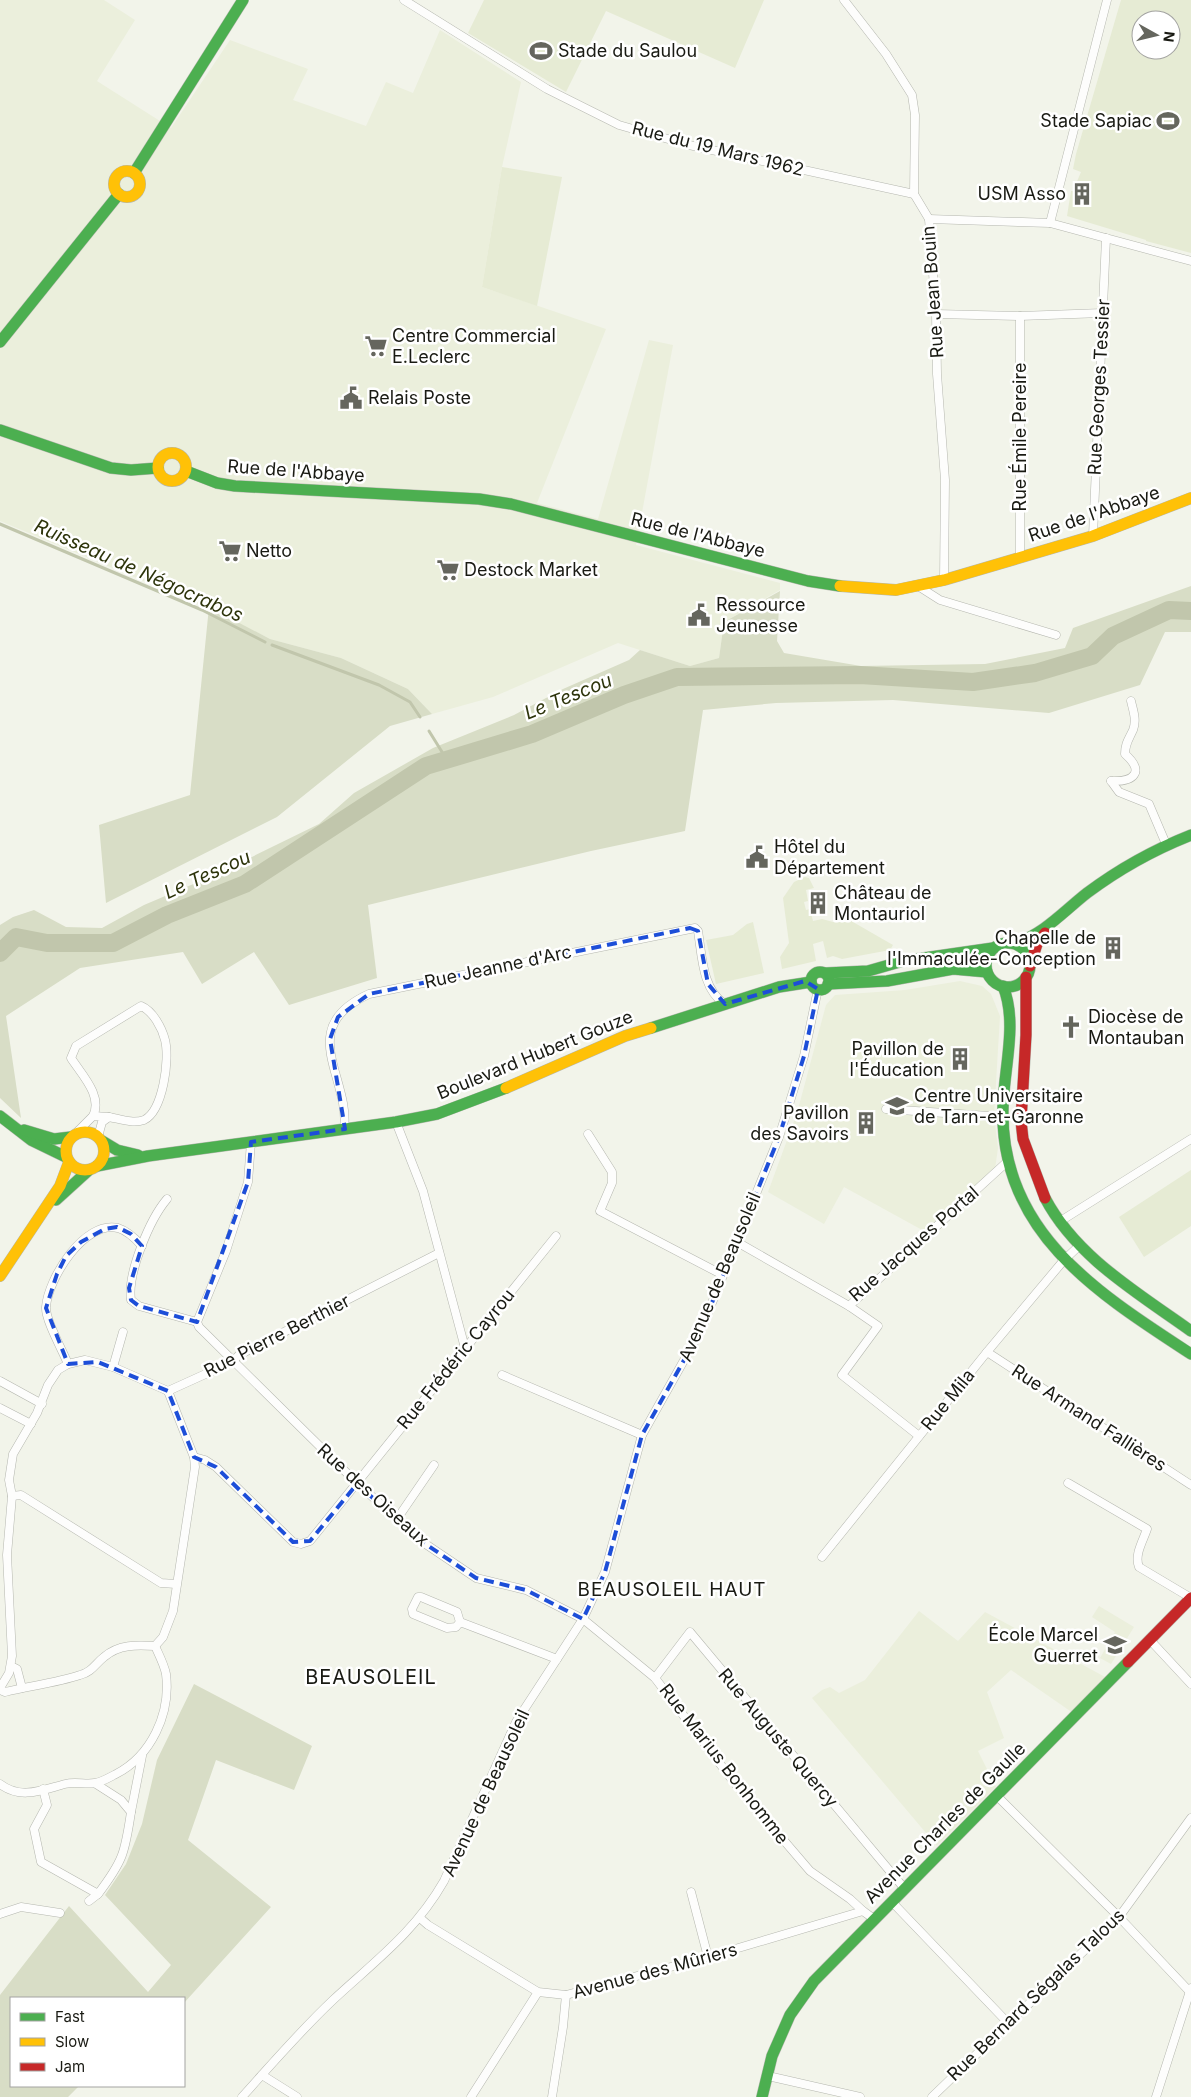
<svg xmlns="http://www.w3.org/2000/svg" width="1191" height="2097" viewBox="0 0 1191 2097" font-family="Inter,sans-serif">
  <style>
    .built { fill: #ebefdc }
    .green { fill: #e6ebd4; fill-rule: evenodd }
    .forest { fill: #d8ddc6 }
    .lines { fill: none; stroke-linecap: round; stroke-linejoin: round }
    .stream { stroke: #c1c6ac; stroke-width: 3 }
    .river { stroke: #c1c6ac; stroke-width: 18 }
    .street-casing { stroke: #b5b7af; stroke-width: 9 }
    .fast-casing { stroke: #b5b7af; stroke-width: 12 }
    .slow-casing { stroke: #b5b7af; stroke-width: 12 }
    .jam-casing { stroke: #b5b7af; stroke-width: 12 }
    .street { stroke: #fdfdfc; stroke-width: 8 }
    .fast { stroke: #4caf50; stroke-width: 11 }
    .slow { stroke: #ffc107; stroke-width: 11 }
    .jam { stroke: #c62828; stroke-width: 11 }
    .marked { fill: none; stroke: #1d4ed8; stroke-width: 4; stroke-dasharray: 10 6; stroke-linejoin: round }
    .labels { text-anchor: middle; stroke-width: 5; stroke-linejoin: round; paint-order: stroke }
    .poi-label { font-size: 18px; fill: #191a13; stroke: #fff; text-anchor: start }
    .street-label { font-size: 18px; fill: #191a13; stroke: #fff }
    .water-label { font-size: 19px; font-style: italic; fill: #2d340b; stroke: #fff }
    .neighbourhood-label { font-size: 19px; letter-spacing: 1px; fill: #191a13; stroke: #fff }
    .quarter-label { font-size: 20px; letter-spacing: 1px; fill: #191a13; stroke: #fff }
  </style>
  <rect width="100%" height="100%" fill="#f2f4ea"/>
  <!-- built -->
  <g class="built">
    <path d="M0 0H104L135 20 97 81 171 128 230 40 308 69 293 100 366 126 386 82 413 93 440 30 521 82 502 167 482 287 606 329 537 503 598 519 649 340 673 345 636 545 780 583V590L724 622 719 658 690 666 618 643 493 697 432 714 408 689 341 658 270 639 199 604 0 521Z"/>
    <path d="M960 981 982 986 991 994 1000 1016 994 1116 998 1148 995 1169 924 1231 844 1187 824 1224 768 1192 797 1113 826 1005 835 995 905 990Z"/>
    <path d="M1099 1606 1134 1627 1111 1664 1100 1658 1115 1632 1092 1617Z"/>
    <path d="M919 1611 958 1641 985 1612 1107 1678 1073 1713 1011 1670 987 1692 1004 1738 978 1751 996 1787 937 1846 812 1698 822 1690 830 1687 839 1693 865 1680Z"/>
  </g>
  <!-- green -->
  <g class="green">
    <path d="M484 0H764L735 68 606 11 566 92 468 33Z"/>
    <path d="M1121 0H1191V253L1146 241V240L1067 216 1071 191H1073L1081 172 1073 169 1076 154ZM1141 20H1171V50H1141Z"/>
    <path d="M502 167 562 177 537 306 482 287Z"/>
    <path d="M805 877 809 878 814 888 806 890 808 901 804 902 806 910 810 909 813 921 822 919 833 922 852 917 853 922 893 945 890 950 842 959 833 956 827 958 823 941 813 944 816 961 782 969 780 957 789 943 783 898 794 882Z"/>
    <path d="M753 922 764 973 716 984 706 940 733 935 747 924Z"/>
    <path d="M1191 1170V1226L1144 1257 1119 1217Z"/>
  </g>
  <!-- forest -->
  <g class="forest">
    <path d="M1191 586V632H1165L1140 685 1049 713 893 700 776 703 703 710 685 831 591 851 368 905 377 978 289 1005 254 952 202 984 183 952 80 968 6 1016 21 1118 0 1098V925L13 917 34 910 66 927 102 928 144 905 217 874 319 824 354 793 433 748 514 715 563 689 629 660 640 650 690 666 719 658 724 622 780 591 777 641 784 653 861 666 985 664 1065 648 1073 628Z"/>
    <path d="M209 607 270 639 341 658 408 689 432 714 390 726 277 817 106 903 99 825 190 795Z"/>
    <path d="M194 1684 312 1746 294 1790 216 1760 188 1840 271 1907 184 2003V1998H11V2086H79L68 2097H0V1995L69 1906 148 1992 171 1965 105 1895 126 1864 142 1824 157 1760Z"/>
  </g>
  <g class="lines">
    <!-- stream -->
    <g class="stream">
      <path d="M0 524 202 610 265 642"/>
      <path d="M272 645 379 685 410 702 420 717"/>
      <path d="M429 731 447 760"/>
    </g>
    <!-- river -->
    <path class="river" d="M0 953 16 937 47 943H113L167 915 245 884 426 766 532 734 624 695 677 677 860 675 973 682 1035 673 1092 656 1113 636 1169 610 1191 611"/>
    <defs>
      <g id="street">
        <path d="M404 0 547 89 619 125 689 145 914 194"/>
        <path d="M844 0 886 54 912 95 915 115 914 194 929 219 936 314 937 374 945 480 944 580"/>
        <path d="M929 219 1050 223 1191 261"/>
        <path d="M1050 223 1107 0"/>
        <path d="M936 314 1020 316 1102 313"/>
        <path d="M1093 536 1106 238"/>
        <path d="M1020 558V316"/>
        <path d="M918 586 940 600 1056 635"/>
        <path d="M1111 781C1134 782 1145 772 1125 754 1125 743 1129 739 1133 730 1137 720 1133 710 1131 701"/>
        <path d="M1111 781 1119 792 1149 804 1166 844"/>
        <path d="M886 1109 1003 1117"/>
        <path d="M93 1116C103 1096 82 1075 71 1058L76 1046 141 1006C153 1011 162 1028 165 1040 170 1059 163 1111 144 1120 133 1124 120 1119 109 1117"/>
        <path d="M396 1122 423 1191 465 1348"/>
        <path d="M344 1129C351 1078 294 1028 369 994L695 928 698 931C702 955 702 990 725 1004"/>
        <path d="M76 1133 93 1116 109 1117 102 1122 98 1137"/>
        <path d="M588 1134 612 1172V1183L600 1211 723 1275"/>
        <path d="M251 1142 248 1182 226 1251 197 1322 199 1327 357 1483 424 1543 476 1578 526 1590 583 1619 655 1678 733 1781 810 1871 850 1899 863 1911"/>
        <path d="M167 1199C150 1219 127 1273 131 1300L139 1306 197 1322"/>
        <path d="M1059 1222 1191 1139"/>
        <path d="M737 1242 849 1306 878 1326 842 1375 919 1436"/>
        <path d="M849 1306 1008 1161"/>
        <path d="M987 1352 1191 1485"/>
        <path d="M68 1364C63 1351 45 1320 46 1307 48 1279 84 1220 118 1228 128 1231 135 1238 142 1246"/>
        <path d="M113 1367 123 1332"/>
        <path d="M502 1375 642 1435"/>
        <path d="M0 1381 42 1404"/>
        <path d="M0 1408 31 1424"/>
        <path d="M194 1457 205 1460 216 1467 293 1542 301 1544 310 1541 556 1236"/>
        <path d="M1068 1483 1147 1529C1143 1541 1134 1555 1139 1567L1191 1598"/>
        <path d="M12 1496 21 1495 161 1583 176 1584"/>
        <path d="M397 1519 434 1465"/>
        <path d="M822 1557 987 1352 1064 1260 1079 1246"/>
        <path d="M460 1622 456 1627 447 1628 413 1614 412 1609 418 1597H421L457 1612 460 1622 557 1659"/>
        <path d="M1150 1640 1191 1684"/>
        <path d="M155 1646 163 1637 173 1611 195 1467 194 1457 168 1391"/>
        <path d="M11 1666 17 1669 22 1688"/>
        <path d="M655 1678 690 1632 904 1888"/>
        <path d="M0 1688 9 1673 12 1656 7 1555 12 1496 9 1480 13 1454 37 1413 48 1385 58 1370 68 1364 85 1360 113 1367 168 1391 232 1362 239 1355 439 1253"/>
        <path d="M0 1690 5 1692C29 1686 56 1683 80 1675 92 1672 95 1664 104 1657 119 1644 137 1645 155 1646"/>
        <path d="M0 1784C21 1800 42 1790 65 1784 76 1781 85 1785 95 1783 102 1782 110 1777 116 1774 151 1756 171 1714 166 1674 164 1664 159 1655 155 1646"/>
        <path d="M43 1789 47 1805 34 1829 41 1862 98 1894C123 1861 125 1853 131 1812L121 1800 96 1784"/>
        <path d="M997 1796 1119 1917 1190 1992"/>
        <path d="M131 1812 142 1756"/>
        <path d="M691 1892 708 1957"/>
        <path d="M89 1901 98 1894"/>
        <path d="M892 1902 1009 2024"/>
        <path d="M0 1914 21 1907 60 1913"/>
        <path d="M420 1918 428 1925 538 1992 566 1995 708 1957 863 1911 874 1919"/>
        <path d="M262 2075 297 2097"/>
        <path d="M768 2076 860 2097"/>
        <path d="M242 2097C271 2065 301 2030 333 2000 375 1961 415 1932 444 1881L516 1722 583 1619 605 1572 642 1435 701 1330 779 1137 804 1056 818 989"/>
        <path d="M471 2097 538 1992"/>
        <path d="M552 2097 563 2027 566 1995"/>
        <path d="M932 2097 1119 1917 1191 1818"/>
        <path d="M1156 2097 1191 1988"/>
      </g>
      <g id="fast">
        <path d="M134 173 243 0"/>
        <path d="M0 342 119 194"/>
        <path d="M0 430 111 468 131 470 158 468"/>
        <path d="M186 471 217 483 235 486 479 499 511 504 808 581 840 586"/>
        <path d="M1015 943C1043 935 1064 911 1087 893 1119 869 1153 850 1191 835"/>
        <circle cx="1008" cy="965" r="22"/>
        <circle cx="820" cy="981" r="9"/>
        <path d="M826 973 868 971 903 961 993 948"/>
        <path d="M828 984 887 981 953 969 987 972"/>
        <path d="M1003 986C1018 1023 1004 1067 1003 1107 999 1232 1099 1294 1191 1354"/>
        <path d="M651 1028 779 987 811 982"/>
        <path d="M0 1116 31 1140 66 1157"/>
        <path d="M24 1130 54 1139 71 1137"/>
        <path d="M102 1141 117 1150 138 1155"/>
        <path d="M97 1166 148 1156 396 1122 437 1114 506 1088"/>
        <path d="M1045 1198C1076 1257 1138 1293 1191 1331"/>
        <path d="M56 1200 89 1170"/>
        <path d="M762 2097 772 2056 790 2015 814 1981 1128 1662"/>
      </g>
      <g id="slow">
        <circle cx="127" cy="184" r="13"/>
        <circle cx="172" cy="467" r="14"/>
        <path d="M840 586 896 590 944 580 1093 536 1191 498"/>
        <path d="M506 1088 625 1036 651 1028"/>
        <circle cx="85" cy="1151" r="19"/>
        <path d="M0 1276 60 1186 69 1162"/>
      </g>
      <g id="jam">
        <path d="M1030 966 1037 944 1045 933"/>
        <path d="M1026 977V1035L1021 1121 1023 1139 1045 1198"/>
        <path d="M1128 1662 1191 1598"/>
      </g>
    </defs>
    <!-- street casing -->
    <use href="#street" class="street-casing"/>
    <!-- fast casing -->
    <use href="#fast" class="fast-casing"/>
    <!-- slow casing -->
    <use href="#slow" class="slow-casing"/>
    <!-- jam casing -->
    <use href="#jam" class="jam-casing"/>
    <!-- street -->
    <use href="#street" class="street"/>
    <!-- fast -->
    <use href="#fast" class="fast"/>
    <!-- slow -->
    <use href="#slow" class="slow"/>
    <!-- jam -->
    <use href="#jam" class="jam"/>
  </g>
  <!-- marked area -->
  <path class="marked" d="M690 928 698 931 708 984 725 1004 805 981 818 989 804 1056 779 1137 701 1330 642 1435 605 1572 583 1619 526 1590 476 1578 424 1543 357 1484 310 1541 293 1542 216 1467 194 1457 168 1391 98 1362 68 1364 46 1308 57 1274 66 1256 81 1242 105 1229 117 1227 131 1234 142 1246 129 1288 131 1300 139 1306 197 1322 248 1182 251 1142 345 1129 330 1039 338 1017 369 994Z"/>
  <!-- icons -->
  <defs>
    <symbol id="stadium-bare" viewBox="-9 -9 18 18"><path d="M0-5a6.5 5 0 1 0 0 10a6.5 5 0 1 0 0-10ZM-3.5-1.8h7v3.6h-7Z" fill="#65665e" stroke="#fff" stroke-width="2.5" paint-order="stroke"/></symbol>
    <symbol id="building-bare" viewBox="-9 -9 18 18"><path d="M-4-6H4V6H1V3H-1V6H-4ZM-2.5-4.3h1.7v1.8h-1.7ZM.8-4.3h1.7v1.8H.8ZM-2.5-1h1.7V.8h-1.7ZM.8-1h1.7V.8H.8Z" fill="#65665e" stroke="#fff" stroke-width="2.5" paint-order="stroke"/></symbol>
    <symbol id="supermarket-bare" viewBox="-9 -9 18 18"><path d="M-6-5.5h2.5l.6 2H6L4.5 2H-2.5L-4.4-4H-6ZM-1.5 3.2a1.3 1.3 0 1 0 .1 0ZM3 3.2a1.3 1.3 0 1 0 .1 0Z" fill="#65665e" stroke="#fff" stroke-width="2.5" paint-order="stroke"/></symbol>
    <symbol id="civic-bare" viewBox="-9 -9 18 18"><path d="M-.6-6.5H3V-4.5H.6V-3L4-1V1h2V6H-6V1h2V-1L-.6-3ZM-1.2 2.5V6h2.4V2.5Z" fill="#65665e" stroke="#fff" stroke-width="2.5" paint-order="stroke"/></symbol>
    <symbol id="church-bare" viewBox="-9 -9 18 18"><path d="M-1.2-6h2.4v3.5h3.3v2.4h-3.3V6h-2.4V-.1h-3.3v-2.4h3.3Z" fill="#65665e" stroke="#fff" stroke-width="2.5" paint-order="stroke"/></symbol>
    <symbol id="university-bare" viewBox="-9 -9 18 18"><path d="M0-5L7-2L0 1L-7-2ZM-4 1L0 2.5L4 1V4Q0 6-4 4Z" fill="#65665e" stroke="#fff" stroke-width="2.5" paint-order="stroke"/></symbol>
    <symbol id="school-bare" viewBox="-9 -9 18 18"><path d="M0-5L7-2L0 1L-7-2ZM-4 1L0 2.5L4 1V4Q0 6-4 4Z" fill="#65665e" stroke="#fff" stroke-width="2.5" paint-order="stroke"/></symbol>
  </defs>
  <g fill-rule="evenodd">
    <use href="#stadium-bare" x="525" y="35" width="32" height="32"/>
    <use href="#stadium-bare" x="1152" y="105" width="32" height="32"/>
    <use href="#building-bare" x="1066" y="178" width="32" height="32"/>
    <use href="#supermarket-bare" x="360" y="330" width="32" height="32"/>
    <use href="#civic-bare" x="335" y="382" width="32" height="32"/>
    <use href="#supermarket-bare" x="214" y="535" width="32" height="32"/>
    <use href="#supermarket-bare" x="432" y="554" width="32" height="32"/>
    <use href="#civic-bare" x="683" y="599" width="32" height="32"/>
    <use href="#civic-bare" x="741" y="841" width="32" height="32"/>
    <use href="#building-bare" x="802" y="887" width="32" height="32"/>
    <use href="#building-bare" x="1097" y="932" width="32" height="32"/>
    <use href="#church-bare" x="1055" y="1011" width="32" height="32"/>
    <use href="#building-bare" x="944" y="1043" width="32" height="32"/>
    <use href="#university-bare" x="881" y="1090" width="32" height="32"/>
    <use href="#building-bare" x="850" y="1107" width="32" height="32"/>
    <use href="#school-bare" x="1099" y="1629" width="32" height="32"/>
  </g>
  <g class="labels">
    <!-- poi labels -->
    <g class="poi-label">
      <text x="558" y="57">Stade du Saulou</text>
      <text x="1152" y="127" text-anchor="end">Stade Sapiac</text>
      <text x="1066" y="200" text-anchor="end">USM Asso</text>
      <text x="392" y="342">Centre Commercial<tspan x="392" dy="21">E.Leclerc</tspan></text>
      <text x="368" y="404">Relais Poste</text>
      <text x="246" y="557">Netto</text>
      <text x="464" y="576">Destock Market</text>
      <text x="716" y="611">Ressource<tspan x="716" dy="21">Jeunesse</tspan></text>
      <text x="774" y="853">Hôtel du<tspan x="774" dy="21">Département</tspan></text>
      <text x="834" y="899">Château de<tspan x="834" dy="21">Montauriol</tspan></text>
      <text x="1096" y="944" text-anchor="end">Chapelle de<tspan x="1096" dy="21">l'Immaculée-Conception</tspan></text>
      <text x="1088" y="1023">Diocèse de<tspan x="1088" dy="21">Montauban</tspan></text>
      <text x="944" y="1055" text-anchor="end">Pavillon de<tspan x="944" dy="21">l'Éducation</tspan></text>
      <text x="914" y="1102">Centre Universitaire<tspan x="914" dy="21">de Tarn-et-Garonne</tspan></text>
      <text x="849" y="1119" text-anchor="end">Pavillon<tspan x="849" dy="21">des Savoirs</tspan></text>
      <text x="1098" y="1641" text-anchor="end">École Marcel<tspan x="1098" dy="21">Guerret</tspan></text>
    </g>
    <!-- street labels -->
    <g class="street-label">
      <text transform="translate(718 149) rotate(14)" y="6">Rue du 19 Mars 1962</text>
      <text transform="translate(933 292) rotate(-94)" y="6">Rue Jean Bouin</text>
      <text transform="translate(1099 387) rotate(-87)" y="6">Rue Georges Tessier</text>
      <text transform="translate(1020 437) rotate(-90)" y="6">Rue Émile Pereire</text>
      <text transform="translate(296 471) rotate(4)" y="6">Rue de l'Abbaye</text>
      <text transform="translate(1094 514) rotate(-19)" y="6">Rue de l'Abbaye</text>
      <text transform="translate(698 535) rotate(14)" y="6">Rue de l'Abbaye</text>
      <text transform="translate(498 967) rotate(-12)" y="6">Rue Jeanne d'Arc</text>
      <text transform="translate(535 1055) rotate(-22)" y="6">Boulevard Hubert Gouze</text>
      <text transform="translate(914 1244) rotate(-41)" y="6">Rue Jacques Portal</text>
      <text transform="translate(720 1277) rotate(-67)" y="6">Avenue de Beausoleil</text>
      <text transform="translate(277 1336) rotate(-27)" y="6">Rue Pierre Berthier</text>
      <text transform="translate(456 1359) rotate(-51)" y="6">Rue Frédéric Cayrou</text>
      <text transform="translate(948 1400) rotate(-51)" y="6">Rue Mila</text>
      <text transform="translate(1089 1418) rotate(33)" y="6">Rue Armand Fallières</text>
      <text transform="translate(373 1495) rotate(42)" y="6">Rue des Oiseaux</text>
      <text transform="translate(778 1738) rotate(50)" y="6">Rue Auguste Quercy</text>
      <text transform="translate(724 1764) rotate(52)" y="6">Rue Marius Bonhomme</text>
      <text transform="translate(486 1793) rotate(-65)" y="6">Avenue de Beausoleil</text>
      <text transform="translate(945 1823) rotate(-45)" y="6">Avenue Charles de Gaulle</text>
      <text transform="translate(655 1971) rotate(-15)" y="6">Avenue des Mûriers</text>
      <text transform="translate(1036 1995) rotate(-44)" y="6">Rue Bernard Ségalas Talous</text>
    </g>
    <!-- water labels -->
    <g class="water-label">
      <text transform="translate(139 570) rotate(24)" y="7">Ruisseau de Négocrabos</text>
      <text transform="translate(568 696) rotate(-22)" y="7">Le Tescou</text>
      <text transform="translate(207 874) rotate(-24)" y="7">Le Tescou</text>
    </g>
    <!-- neighbourhood labels -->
    <g class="neighbourhood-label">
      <text x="672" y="1596">BEAUSOLEIL HAUT</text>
    </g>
    <!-- quarter labels -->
    <g class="quarter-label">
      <text x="371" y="1684">BEAUSOLEIL</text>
    </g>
  </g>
  <!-- legend -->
  <rect x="10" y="1997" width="175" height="90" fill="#ffffff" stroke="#a3a3a1"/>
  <rect x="20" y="2013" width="25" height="8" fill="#4caf50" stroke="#a3a3a1"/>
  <text x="55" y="2022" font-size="15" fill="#191a13">Fast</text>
  <rect x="20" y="2038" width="25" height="8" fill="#ffc107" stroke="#a3a3a1"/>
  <text x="55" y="2047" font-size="15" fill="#191a13">Slow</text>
  <rect x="20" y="2063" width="25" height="8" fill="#c62828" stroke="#a3a3a1"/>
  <text x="55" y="2072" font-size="15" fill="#191a13">Jam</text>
  <!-- north arrow -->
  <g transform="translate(1156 35) rotate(98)"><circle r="24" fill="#ffffff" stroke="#a3a3a1"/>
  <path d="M0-4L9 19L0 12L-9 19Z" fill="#65665e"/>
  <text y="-8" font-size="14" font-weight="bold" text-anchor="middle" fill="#191a13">N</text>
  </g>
</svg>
